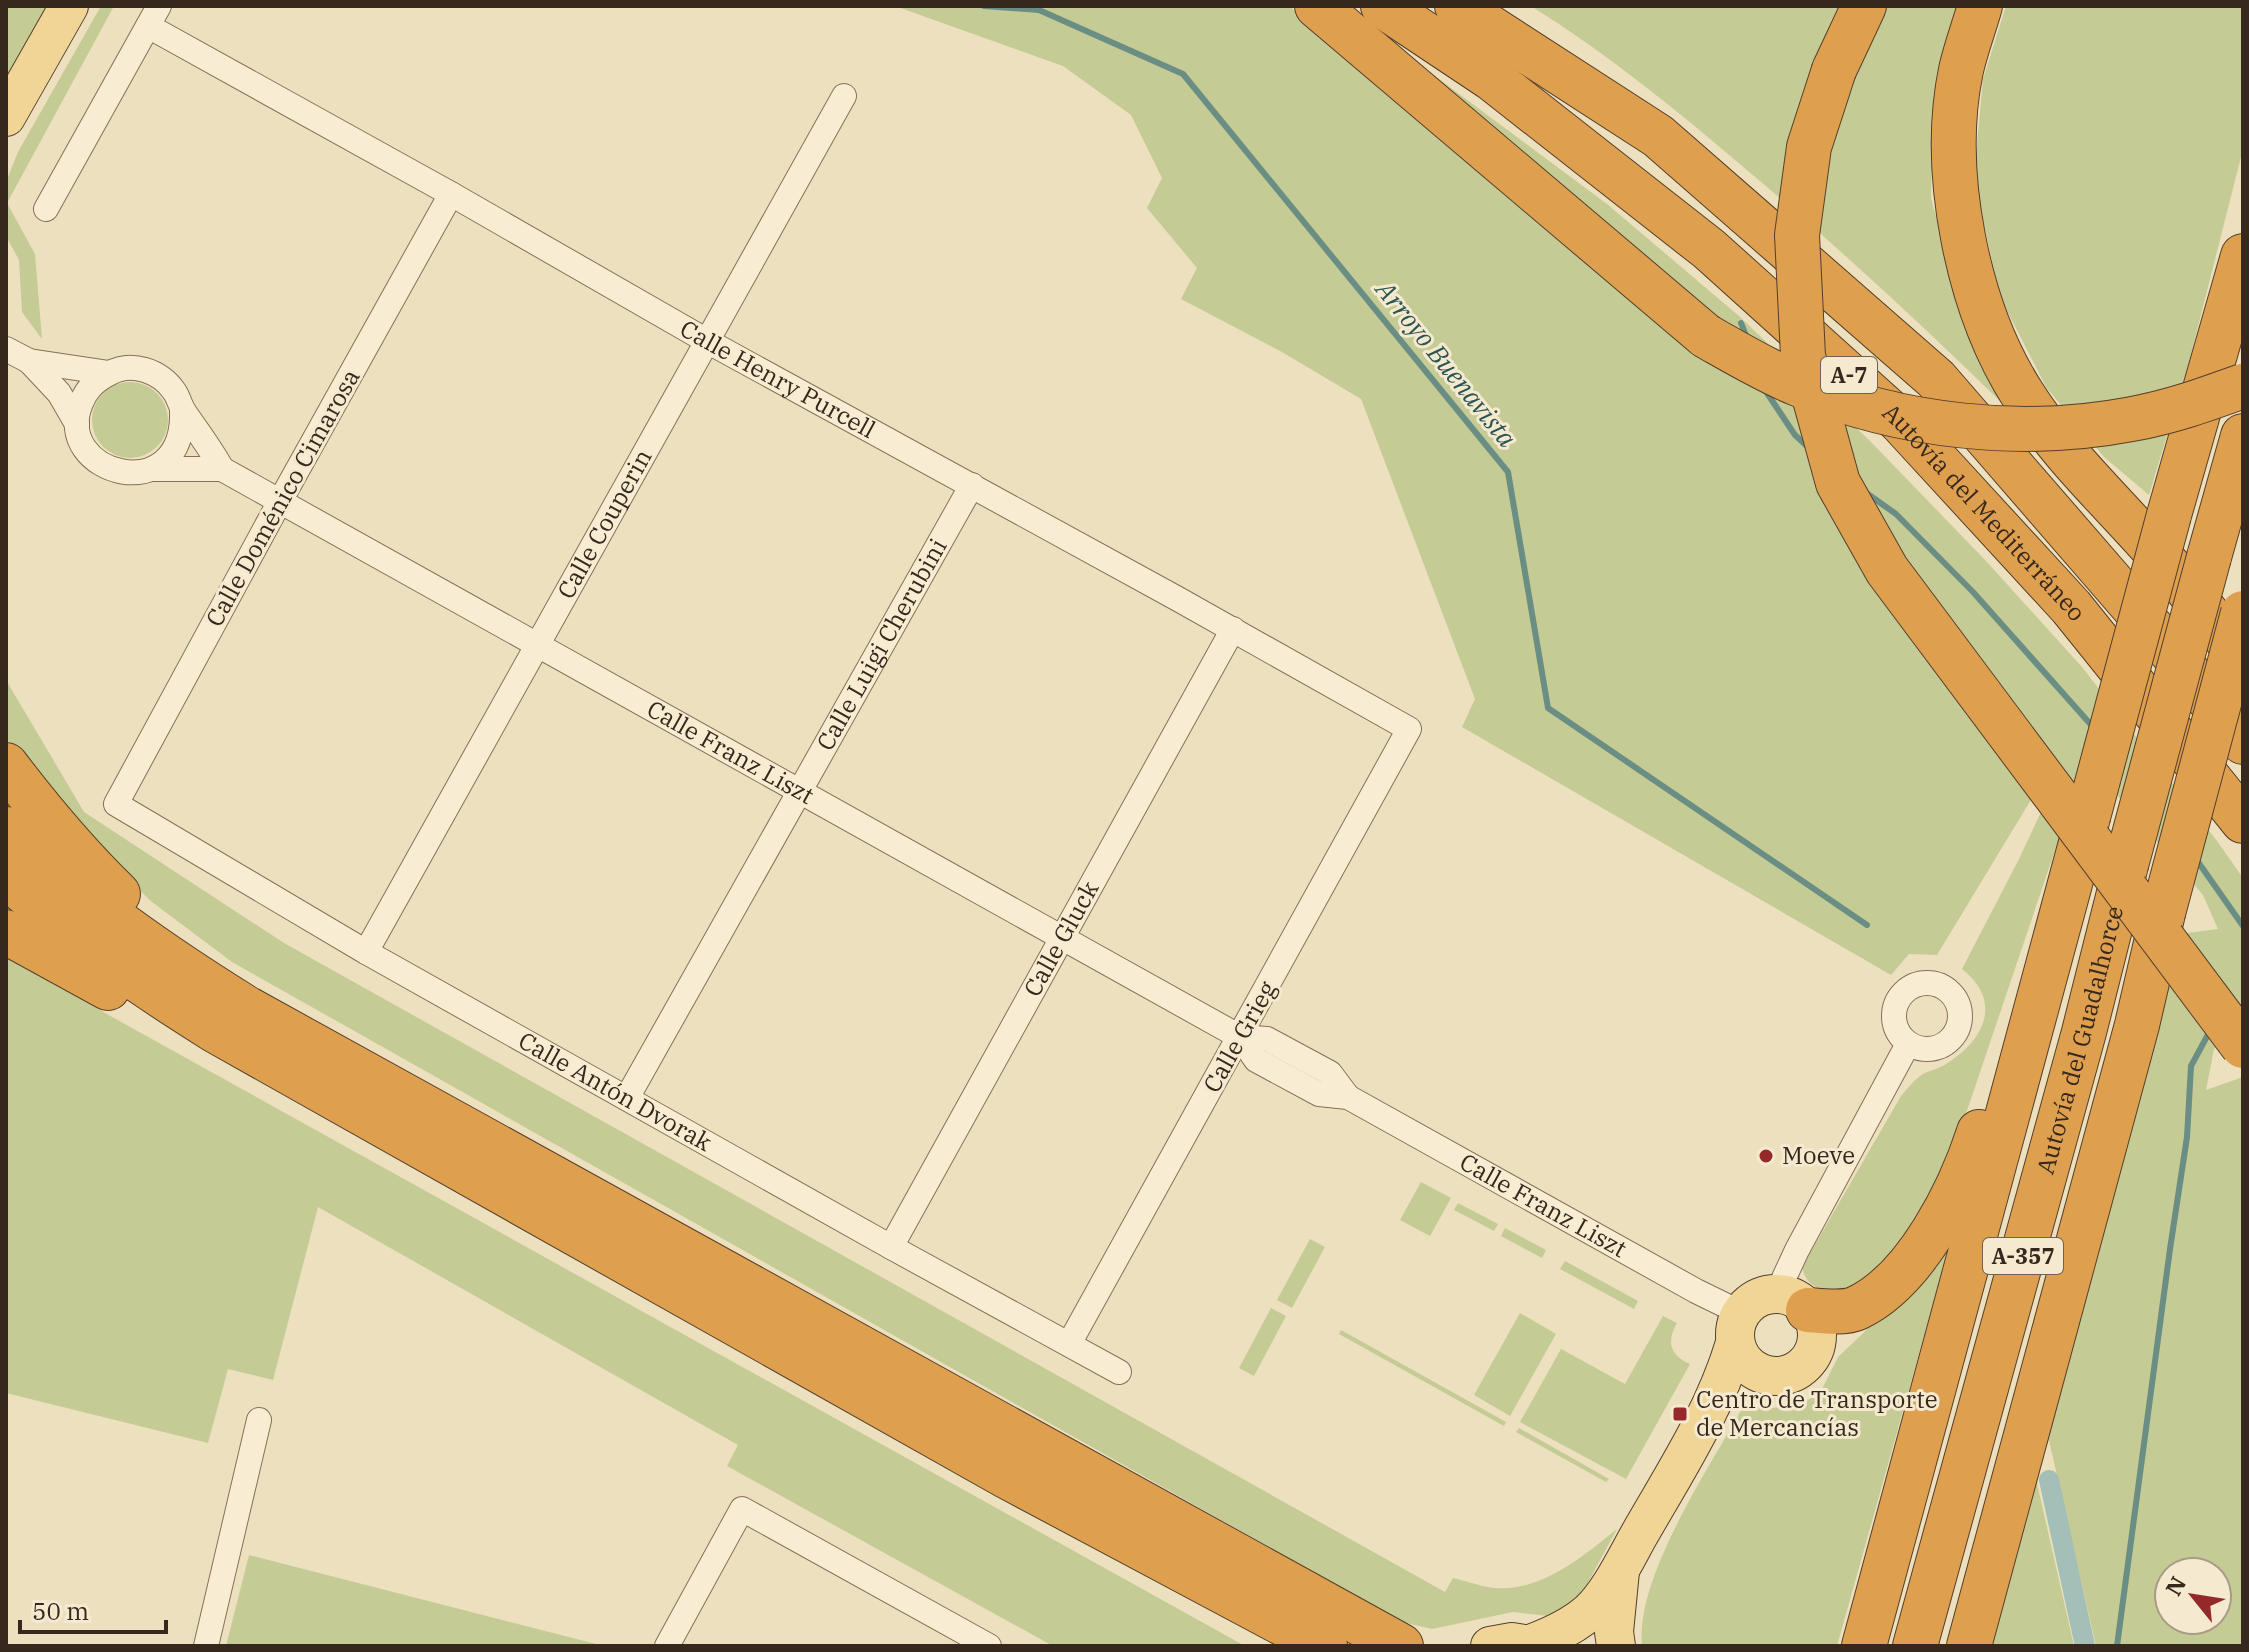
<svg xmlns="http://www.w3.org/2000/svg" width="2249" height="1652" viewBox="0 0 2249 1652" font-family="'IBM Plex Serif',serif">
  <style>
    .green { fill: #c5cb94; fill-rule: evenodd }
    .lines { fill: none; stroke-linecap: round; stroke-linejoin: round }
    .stream { stroke: #6a8d84; stroke-width: 6 }
    .canal { stroke: #a3bfb7; stroke-width: 20 }
    .street-casing { stroke: #867058; stroke-width: 26 }
    .primary-casing { stroke: #543f2c; stroke-width: 40 }
    .highway-casing { stroke: #543f2c; stroke-width: 46 }
    .street { stroke: #f8edd2; stroke-width: 24 }
    .primary { stroke: #f1d597; stroke-width: 38 }
    .highway { stroke: #de9f4f; stroke-width: 44 }
    .highway-bridge-casing { stroke: #543f2c; stroke-width: 46; stroke-linecap: butt }
    .highway-bridge { stroke: #de9f4f; stroke-width: 44 }
    .poi-dot { fill: #952829; stroke: #f5eacf; stroke-width: 3 }
    .labels { text-anchor: middle; stroke-width: 6; stroke-linejoin: round; paint-order: stroke }
    .shield { fill: #f5eacf; stroke: #6f6252; stroke-width: 2 }
    .shield-label { font-size: 22px; font-weight: bold; fill: #36281c }
    .street-label { font-size: 24px; fill: #36281c; stroke: #f5eacf }
    .poi-label { font-size: 24px; fill: #36281c; stroke: #f5eacf; text-anchor: start }
    .water-label { font-size: 26px; font-style: italic; fill: #2b5553; stroke: #f5eacf }
  </style>
  <rect width="100%" height="100%" fill="#ede0bf"/>
  <!-- green -->
  <g class="green">
    <path d="M6 6H49L6 81Z"/>
    <path d="M101 6H114L7 203 35 254 42 339 22 312 19 260 6 236V182L18 152Z"/>
    <path d="M895 6H1289L1535 215 1345 15 1435 76 1607 204 1739 316 1871 442 1987 562 2082 667 2217 841 2243 878V1027L2214 1049 2206 1090 2243 1077V1646H2096L2048 1436 2180 934 2218 929 2203 895 2084 757 2073 797 1950 1161 1899 1248 1853 1293C1831 1294 1807 1292 1802 1267L1901 1096C1907 1089 1915 1079 1923 1074 1930 1070 1939 1069 1946 1064 1985 1040 2003 1001 1962 969L2019 859 2057 778 2049 770 1937 955 1909 954 1891 975 1462 727 1475 699 1361 399 1282 352 1181 299 1197 268 1147 208 1162 178 1131 115 1063 66ZM2169 1572H2217V1620H2169Z"/>
    <path d="M1531 6H1958L1933 107 1931 198 1959 303 2004 405C1921 324 1837 246 1748 171 1679 112 1608 54 1531 6Z"/>
    <path d="M2006 6H2243V149L2188 366 2149 495 2104 457 2046 387 1999 295 1974 176 1983 79Z"/>
    <circle cx="130" cy="420" r="38"/>
    <path d="M6 680 84 812 284 943 1445 1592 1453 1578C1467 1581 1482 1587 1496 1588 1543 1591 1583 1556 1617 1529L1585 1588 1569 1606 1548 1616 1513 1612 1432 1629 1402 1622 232 962 152 902 73 827 22 764 6 737Z"/>
    <path d="M6 958 1245 1646H1246H1053L727 1466 738 1445 318 1207 273 1380 228 1369 208 1443 6 1393Z"/>
    <path d="M1421 1182 1451 1198 1430 1236 1400 1220Z"/>
    <path d="M1458 1203 1498 1224 1494 1231 1454 1210Z"/>
    <path d="M1959 1211 1837 1646H1642C1635 1577 1710 1467 1744 1405L1767 1408 1798 1407 1821 1391 1838 1357 1918 1281Z"/>
    <path d="M1505 1228 1546 1250 1542 1258 1501 1236Z"/>
    <path d="M1310 1239 1325 1247 1292 1308 1277 1300Z"/>
    <path d="M1565 1261 1638 1301 1634 1309 1560 1269Z"/>
    <path d="M1271 1308 1286 1316 1254 1376 1239 1368Z"/>
    <path d="M1520 1313 1556 1334 1510 1416 1474 1395Z"/>
    <path d="M1663 1316 1677 1323C1666 1342 1670 1355 1690 1364L1626 1479 1520 1422 1561 1349 1625 1384Z"/>
    <path d="M1341 1330 1506 1422 1504 1426 1339 1334Z"/>
    <path d="M1519 1428 1609 1479 1606 1482 1516 1432Z"/>
    <path d="M2036 1479 2074 1646H1991Z"/>
    <path d="M249 1555 604 1646H226Z"/>
  </g>
  <g class="lines">
    <!-- stream -->
    <g class="stream">
      <path d="M984 6 1039 10 1183 74 1508 472 1548 708 1867 925"/>
      <path d="M1741 323 1747 338"/>
      <path d="M1765 390 1795 435 1809 448"/>
      <path d="M1865 492 1896 514 1973 592 2093 727"/>
      <path d="M2196 859 2243 926"/>
      <path d="M2117 1646 2170 1249 2187 1137 2191 1066 2211 1029"/>
    </g>
    <!-- canal -->
    <path class="canal" d="M2049 1480 2085 1646"/>
    <defs>
      <g id="street">
        <path id="s1" d="M148 26 451 194 707 341 1178 599 1409 729 1069 1344"/>
        <path id="s2" d="M451 194 279 503 116 804 366 952 891 1247 1119 1372"/>
        <path d="M46 209 159 6"/>
        <path d="M6 349 29 361 109 373"/>
        <path d="M29 361 59 393 77 424"/>
        <path d="M182 410C186 511 51 475 81 403 87 388 96 380 110 373 132 361 160 371 174 391 179 398 180 406 185 413 198 432 211 449 222 469"/>
        <path id="s3" d="M154 469H222L1240 1037 1267 1039 1330 1073 1348 1097"/>
        <path id="s4" d="M366 952 844 96"/>
        <circle cx="1927" cy="1016" r="33"/>
        <path id="s5" d="M1240 1037 1256 1060 1319 1094 1348 1097 1696 1291 1741 1313"/>
        <path id="s6" d="M627 1098 972 485"/>
        <path id="s7" d="M891 1247 1233 629"/>
        <path d="M1787 1296 1784 1278 1797 1250 1908 1044"/>
        <path d="M206 1646 259 1420"/>
        <path d="M667 1646 742 1509 989 1646"/>
      </g>
      <g id="primary">
        <path d="M6 117 69 6"/>
        <circle cx="1776" cy="1335" r="41"/>
        <path d="M1530 1644C1552 1636 1572 1627 1589 1612 1609 1594 1626 1558 1639 1535 1675 1472 1714 1413 1735 1343"/>
        <path d="M1490 1646 1512 1642 1537 1646"/>
        <path d="M1616 1646 1614 1632 1620 1571"/>
      </g>
      <g id="highway">
        <path d="M1317 6 1706 336"/>
        <path id="s8" d="M1383 6 1491 78 1709 249 1901 422 2071 607 2243 821"/>
        <path d="M1457 6 1658 136 1936 379 2163 641 2243 742"/>
        <path d="M1980 6C1974 27 1966 48 1961 70 1940 171 1967 308 2023 395 2062 457 2117 506 2164 561 2192 593 2217 627 2243 660"/>
        <path d="M1834 70 1864 6"/>
        <path d="M2169 515 2243 256"/>
        <path d="M2209 557 2243 436"/>
        <path d="M6 765C41 811 77 854 118 894"/>
        <path d="M6 829C81 899 161 955 248 1009L1401 1646"/>
        <path d="M6 875C70 936 141 984 216 1031L1006 1476 1325 1646"/>
        <path d="M6 932 108 988"/>
        <path d="M1808 1310C1822 1311 1844 1314 1857 1308 1916 1280 1960 1191 1979 1132"/>
        <path d="M1864 1646 2088 817"/>
        <path id="s9" d="M1915 1646 2084 1032 2126 865"/>
        <path d="M1969 1646 2137 1025 2163 913"/>
      </g>
    </defs>
    <!-- street casing -->
    <use href="#street" class="street-casing"/>
    <!-- primary casing -->
    <use href="#primary" class="primary-casing"/>
    <!-- highway casing -->
    <use href="#highway" class="highway-casing"/>
    <!-- street -->
    <use href="#street" class="street"/>
    <!-- primary -->
    <use href="#primary" class="primary"/>
    <!-- highway -->
    <use href="#highway" class="highway"/>
    <defs>
      <g id="highway-bridge">
        <path d="M1834 70 1809 147 1797 235 1803 356 1838 483 1887 570 2243 1046"/>
        <path d="M1706 336C1736 353 1766 371 1798 384 1900 427 2023 440 2132 419 2171 412 2207 399 2243 386"/>
        <path d="M2088 817 2169 515"/>
        <path d="M2126 865 2209 557"/>
        <path d="M2163 913 2243 613"/>
      </g>
    </defs>
    <!-- highway-bridge casing -->
    <use href="#highway-bridge" class="highway-bridge-casing"/>
    <!-- highway-bridge -->
    <use href="#highway-bridge" class="highway-bridge"/>
  </g>
  <!-- markers -->
  <g class="poi-dot">
    <circle cx="1766" cy="1156" r="8"/>
    <rect x="1672" y="1406" width="16" height="16" rx="4"/>
  </g>
  <g class="labels">
    <!-- shield labels -->
    <g class="shield">
      <rect x="1821" y="357" width="56" height="36" rx="6"/>
      <rect x="1983" y="1238" width="80" height="36" rx="6"/>
    </g>
    <g class="shield-label">
      <text x="1849" y="383">A-7</text>
      <text x="2023" y="1264">A-357</text>
    </g>
    <!-- street labels -->
    <g class="street-label">
      <text dy="8" stroke="none"><textPath href="#s1" startOffset="722">Calle Henry Purcell</textPath></text>
      <text transform="translate(283 498) rotate(-61)" y="8">Calle Doménico Cimarosa</text>
      <text dy="8" stroke="none"><textPath href="#s8" startOffset="788">Autovía del Mediterráneo</textPath></text>
      <text dy="8" stroke="none"><textPath href="#s4" startOffset="490">Calle Couperin</textPath></text>
      <text dy="8" stroke="none"><textPath href="#s6" startOffset="520">Calle Luigi Cherubini</textPath></text>
      <text dy="8" stroke="none"><textPath href="#s3" startOffset="650">Calle Franz Liszt</textPath></text>
      <text dy="8" stroke="none"><textPath href="#s7" startOffset="352">Calle Gluck</textPath></text>
      <text transform="translate(1240 1037) rotate(-61)" y="8">Calle Grieg</text>
      <text dy="8" stroke="none"><textPath href="#s9" startOffset="628">Autovía del Guadalhorce</textPath></text>
      <text dy="8" stroke="none"><textPath href="#s2" startOffset="1272">Calle Antón Dvorak</textPath></text>
      <text dy="8" stroke="none"><textPath href="#s5" startOffset="352">Calle Franz Liszt</textPath></text>
    </g>
    <!-- poi labels -->
    <g class="poi-label">
      <text x="1782" y="1164">Moeve</text>
      <text x="1696" y="1408">Centro de Transporte<tspan x="1696" dy="28">de Mercancías</tspan></text>
    </g>
    <!-- water labels -->
    <g class="water-label">
      <text transform="translate(1446 364) rotate(51)" y="9">Arroyo Buenavista</text>
    </g>
  </g>
  <!-- border -->
  <rect width="2249" height="1652" fill="none" stroke="#36281c" stroke-width="16"/>
  <!-- north arrow -->
  <g transform="translate(2193 1596) rotate(300)"><circle r="38" fill="#f5eacf" stroke="#a99c87" stroke-width="2"/>
  <path d="M0-6L14 30L0 20L-14 30Z" fill="#952829"/>
  <text y="-12" font-size="22" font-weight="bold" text-anchor="middle" fill="#36281c">N</text>
  </g>
  <!-- scale -->
  <path d="M20 1620v12h146v-12" fill="none" stroke="#36281c" stroke-width="4"/>
  <text x="32" y="1620" font-size="24" fill="#36281c" stroke="#f5eacf" stroke-width="6" paint-order="stroke">50 m</text>
</svg>
